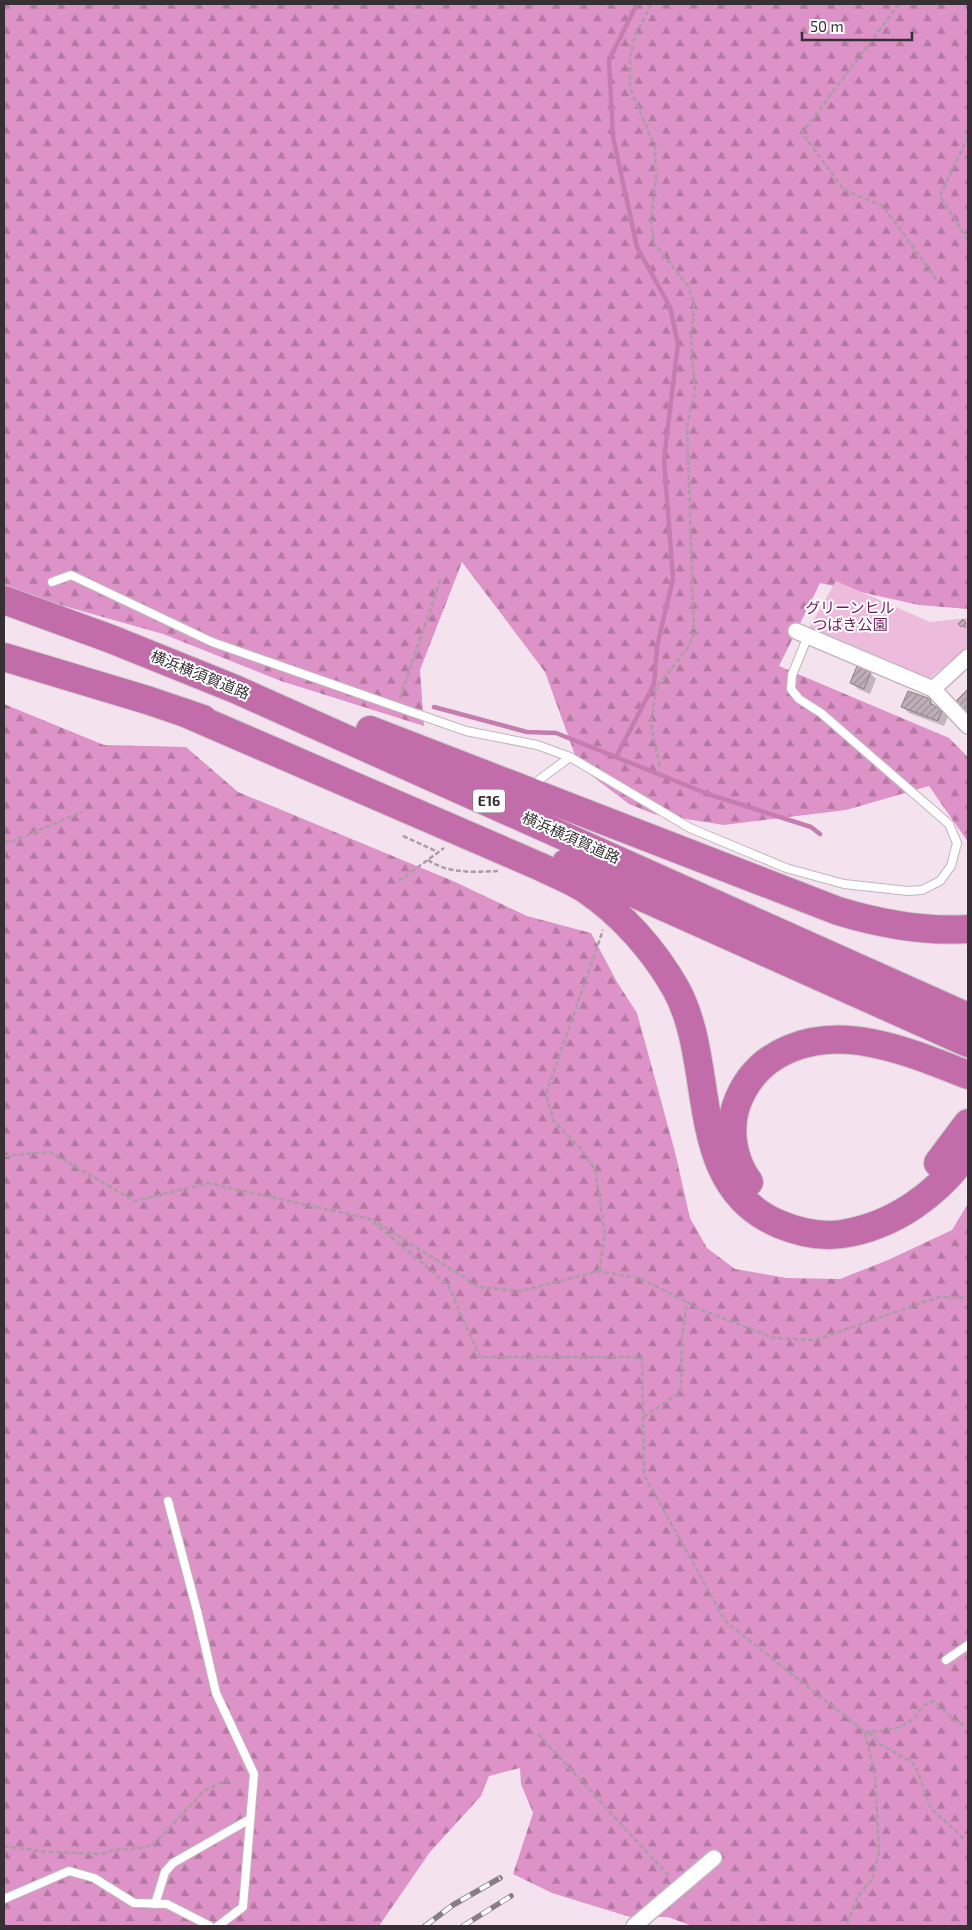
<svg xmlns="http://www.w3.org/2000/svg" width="972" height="1930" viewBox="0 0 972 1930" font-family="'Exo 2','Noto Sans JP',sans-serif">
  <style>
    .forest { fill: url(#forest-firs) }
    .park { fill: #edbcdd }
    .shadow { fill: #0003 }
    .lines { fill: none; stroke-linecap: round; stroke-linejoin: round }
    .stream { stroke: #c57db0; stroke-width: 4.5 }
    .building { fill: url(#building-hatch); stroke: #8b7c86 }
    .lane-casing { stroke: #c4b4be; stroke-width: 10 }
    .street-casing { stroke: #c4b4be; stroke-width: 18 }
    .highway-casing { stroke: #cbc9ca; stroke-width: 30 }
    .path { stroke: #aa9da5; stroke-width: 2.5; stroke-dasharray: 5 2.5; stroke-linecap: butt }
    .lane { stroke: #fff; stroke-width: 8 }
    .street { stroke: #fff; stroke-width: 15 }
    .highway { stroke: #c26caa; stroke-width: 28 }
    .rail-casing { stroke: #897e85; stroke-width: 5.5 }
    .rail { stroke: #fff; stroke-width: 4; stroke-dasharray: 11; stroke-linecap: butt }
    .labels { text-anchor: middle; stroke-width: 4; stroke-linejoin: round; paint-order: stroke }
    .shield { fill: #fff; stroke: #726e71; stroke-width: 1 }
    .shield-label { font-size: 14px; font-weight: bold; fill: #363034 }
    .park-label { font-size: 15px; fill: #6f195c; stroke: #fff }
    .street-label { font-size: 15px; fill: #363034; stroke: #fff }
  </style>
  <defs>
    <pattern id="forest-firs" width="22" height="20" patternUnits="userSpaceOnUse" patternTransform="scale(1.25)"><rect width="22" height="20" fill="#dd93c7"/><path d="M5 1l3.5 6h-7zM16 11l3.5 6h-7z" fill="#b478a2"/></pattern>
    <pattern id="building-hatch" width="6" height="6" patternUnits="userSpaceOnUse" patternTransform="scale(1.25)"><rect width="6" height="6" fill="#beaeb8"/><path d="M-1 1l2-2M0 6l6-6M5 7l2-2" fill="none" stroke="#9b8e96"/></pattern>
  </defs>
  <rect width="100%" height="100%" fill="#f4e3ee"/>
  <!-- forest -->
  <g class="forest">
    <path d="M4 4H968V609L919 605 820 583 779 666 949 738 968 757V842L929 786 846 810 724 825 654 814 629 804 579 766 545 672 462 562 420 670 424 726 281 681 163 634 4 589Z"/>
    <path d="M4 704 104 745 186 747 238 792 453 881 527 916 591 933 617 982 637 1013 675 1152 690 1218 707 1248 735 1269 787 1278 840 1279 888 1260 952 1230 968 1204V1926H692L668 1917H630L552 1893 513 1874 533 1813 521 1784 520 1768 489 1776 481 1796 430 1852 379 1926H4Z"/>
  </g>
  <!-- park -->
  <path class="park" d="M836 581 930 622 968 618V646L929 679 809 628Z"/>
  <!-- shadow -->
  <g class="shadow">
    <path d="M963 621 967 626 965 629 960 624Z"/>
    <path d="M870 673 876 679 870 694 858 689 852 683Z"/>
    <path d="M909 692 931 701 936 708 942 711 948 717 944 726 909 713 903 707Z"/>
  </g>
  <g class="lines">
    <!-- stream -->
    <g class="stream">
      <path d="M434 707 527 732 556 733 708 794 811 827 820 834"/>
      <path d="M616 757 654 684 657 646 673 579 664 459 678 344 670 307 637 247 613 137 609 60 637 4"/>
    </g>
  </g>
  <!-- building -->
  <g class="building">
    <path d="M963 619 966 623 961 627 958 624Z"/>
    <path d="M857 666 871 672 864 689 850 683Z"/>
    <path d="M968 689V715L966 717 955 705 958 702 957 700Z"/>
    <path d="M908 691 931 699 930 703 942 710 938 721 901 707Z"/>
  </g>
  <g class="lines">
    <defs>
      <g id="lane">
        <path d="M52 582 71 575 212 642 466 731 537 745 570 757 690 828 786 868 844 884 908 891 922 890 940 881 951 866 957 843 949 824 821 713 799 699 791 689 792 675 808 636"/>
        <path d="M539 780 570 757"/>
        <path d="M168 1501 197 1611 216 1693 254 1774 243 1907 218 1926"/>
        <path d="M946 1660 968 1645"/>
        <path d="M4 1899 69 1871 94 1878 134 1903 167 1904 210 1926"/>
        <path d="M155 1904 165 1872 173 1863 250 1819"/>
      </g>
      <g id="street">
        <path d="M796 631 933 689 968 726"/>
        <path d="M933 689 968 657"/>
        <path d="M634 1926 714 1858"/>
      </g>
      <g id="highway">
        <path d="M4 600 111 639 235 689 968 1017"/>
        <path d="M4 657 147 700 203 719"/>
        <path d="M185 713 541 867C555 874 571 880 585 889 622 914 654 950 676 989 718 1065 684 1184 779 1224 798 1232 821 1237 842 1234 894 1226 938 1194 968 1152"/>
        <path d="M370 730 838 911C881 924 923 932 968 929"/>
        <path d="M566 863 968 1043"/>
        <path d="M938 1163 968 1123"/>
        <path d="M749 1182C733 1161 728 1130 736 1106 756 1048 815 1032 871 1043 904 1049 937 1063 968 1075"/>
      </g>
    </defs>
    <!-- lane casing -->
    <use href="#lane" class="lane-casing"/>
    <!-- street casing -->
    <use href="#street" class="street-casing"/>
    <!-- highway casing -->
    <use href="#highway" class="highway-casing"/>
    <!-- path -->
    <g class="path">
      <path d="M651 4 635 36 630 56V88L655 147 656 179 651 220 654 243 688 286 694 304 691 342 695 393 687 424 694 635 686 650 656 688 651 725 660 767"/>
      <path d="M899 4 802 133 844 190 883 206 937 280"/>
      <path d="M968 137 940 196 968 240"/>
      <path d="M400 698 441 578"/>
      <path d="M403 836 438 852"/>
      <path d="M4 842H11L82 812"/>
      <path d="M428 860C448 874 474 872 498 871"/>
      <path d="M399 881 444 848"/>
      <path d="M4 1156 50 1152 135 1201 208 1183 370 1219 448 1285 480 1357H642L644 1475 726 1622 865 1732 875 1775 879 1852 872 1879 858 1896 846 1926"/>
      <path d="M378 1223 479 1287 521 1291 599 1271 642 1279 702 1310 774 1338 815 1340 939 1297 968 1298"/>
      <path d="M599 1271 605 1234 595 1169 580 1148 553 1120 546 1094 603 930"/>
      <path d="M643 1417 681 1392 682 1336 687 1302"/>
      <path d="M865 1732C878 1731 896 1731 907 1723 920 1715 918 1706 934 1701L956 1722 968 1726"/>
      <path d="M869 1732 880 1744 912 1762 917 1770 931 1808 964 1839"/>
      <path d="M538 1734 669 1876"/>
      <path d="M4 1846 48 1852 101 1854 114 1850 143 1848 155 1843 205 1790 228 1780"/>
    </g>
    <!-- lane -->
    <use href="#lane" class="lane"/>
    <!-- street -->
    <use href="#street" class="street"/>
    <!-- highway -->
    <use href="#highway" class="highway"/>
    <defs>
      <g id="rail">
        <path d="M425 1926 453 1905 500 1878"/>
        <path d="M463 1926 511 1896"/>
      </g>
    </defs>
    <!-- rail casing -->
    <use href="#rail" class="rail-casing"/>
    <!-- rail -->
    <use href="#rail" class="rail"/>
  </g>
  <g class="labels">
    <!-- shield labels -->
    <rect class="shield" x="473" y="789.5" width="32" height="23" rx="4"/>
    <g class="shield-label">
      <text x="489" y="806">E16</text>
    </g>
    <!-- park labels -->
    <g class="park-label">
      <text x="850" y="613">グリーンヒル<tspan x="850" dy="17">つばき公園</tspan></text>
    </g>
    <!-- street labels -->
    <g class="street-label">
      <text transform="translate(200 675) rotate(22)" y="5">横浜横須賀道路</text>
      <text transform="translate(571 838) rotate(24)" y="5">横浜横須賀道路</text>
    </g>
  </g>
  <!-- border -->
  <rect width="972" height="1930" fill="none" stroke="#363034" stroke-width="10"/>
  <!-- scale -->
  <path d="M802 32v8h110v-8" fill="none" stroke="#363034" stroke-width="2.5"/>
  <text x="810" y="32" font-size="15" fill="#363034" stroke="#ffffff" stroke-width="4" paint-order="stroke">50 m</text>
</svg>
